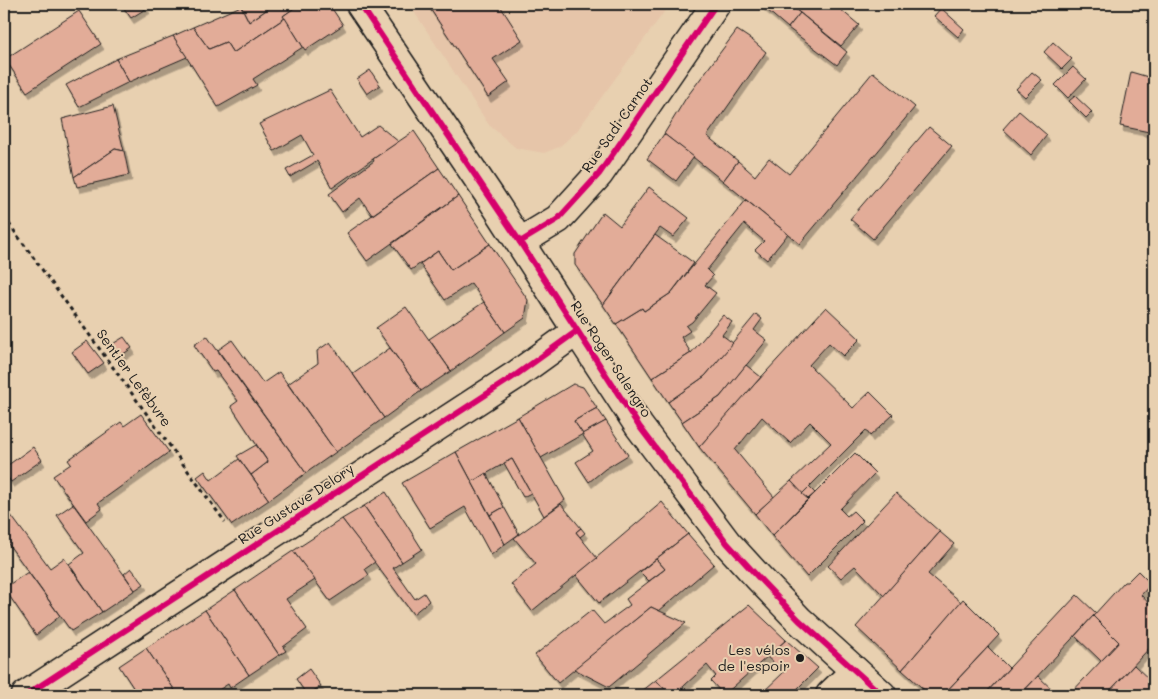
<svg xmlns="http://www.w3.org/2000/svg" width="1158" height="699" viewBox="0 0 1158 699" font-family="Mali,sans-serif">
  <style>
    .built { fill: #e6c5a9 }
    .building { fill: #e2ac98; stroke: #1c1c1c; filter: url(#shadow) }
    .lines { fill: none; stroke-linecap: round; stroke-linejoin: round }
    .street-casing { stroke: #1c1c1c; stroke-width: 31 }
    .secondary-casing { stroke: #1c1c1c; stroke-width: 31 }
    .path { stroke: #1c1c1c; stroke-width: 3; stroke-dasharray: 4 4; stroke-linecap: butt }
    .street { stroke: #e8d0b0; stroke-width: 28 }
    .secondary { stroke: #e8d0b0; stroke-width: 28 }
    .cycleway-casing { stroke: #e8d0b0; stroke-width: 9 }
    .cycleway { stroke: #d6006c; stroke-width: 6 }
    .poi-dot { fill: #1c1c1c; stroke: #e8d0b0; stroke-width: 2 }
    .labels { text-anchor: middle; stroke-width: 4; stroke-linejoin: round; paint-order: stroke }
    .street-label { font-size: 14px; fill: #1c1c1c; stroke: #e8d0b0 }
    .poi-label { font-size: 14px; fill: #1c1c1c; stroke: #e8d0b0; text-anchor: end }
  </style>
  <defs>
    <filter id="shadow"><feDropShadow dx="3" dy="5.5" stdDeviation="0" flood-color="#0004"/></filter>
  </defs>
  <rect width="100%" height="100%" fill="#e8d0b0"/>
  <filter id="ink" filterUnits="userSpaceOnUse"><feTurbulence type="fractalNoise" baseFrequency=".02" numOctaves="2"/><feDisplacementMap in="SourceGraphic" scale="10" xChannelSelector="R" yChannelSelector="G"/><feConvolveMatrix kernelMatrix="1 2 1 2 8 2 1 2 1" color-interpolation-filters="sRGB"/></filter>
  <g filter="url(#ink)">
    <!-- built -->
    <path class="built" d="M409 4H670L576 132 559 147 544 153 516 148 489 125Z"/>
    <!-- building -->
    <g class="building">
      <path d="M121 4H144L147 8 131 18Z"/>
      <path d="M245 4H275L249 22 241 6Z"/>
      <path d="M275 4H300L283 16 285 18 233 53 226 42 209 49 193 27 241 6 249 22Z"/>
      <path d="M300 4H329L343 25 305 50 283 16Z"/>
      <path d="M427 4H499L522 40 493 59 509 82 488 97Z"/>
      <path d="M760 4H789L800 13 788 28Z"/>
      <path d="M789 4H834L859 25 841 46Z"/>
      <path d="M941 8 964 29 958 37 934 16Z"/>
      <path d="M79 11 101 44 27 92 5 59Z"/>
      <path d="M800 13 847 52 837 65 788 28Z"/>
      <path d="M285 18 303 47 253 79 257 85 218 107 173 36 193 27 209 49 226 42 233 53Z"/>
      <path d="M737 30 752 40 766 52 707 136 738 161 723 181 664 134 686 98Z"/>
      <path d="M173 36 187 57 129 82 116 59Z"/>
      <path d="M1053 42 1072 59 1062 69 1044 52Z"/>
      <path d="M1153 51H1154V133L1120 126 1131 72 1148 77Z"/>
      <path d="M116 59 129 82 79 107 66 85Z"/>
      <path d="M1073 67 1086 79 1068 98 1055 85Z"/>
      <path d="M370 70 380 85 367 94 357 79Z"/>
      <path d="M873 72 915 107 800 244 723 181 738 161 755 176 769 158 789 174Z"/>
      <path d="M1032 72 1042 80 1025 97 1016 89Z"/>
      <path d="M330 90 360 137 378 125 399 142 373 159 332 188 317 161 290 177 286 170 313 155 302 135 274 151 259 124Z"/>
      <path d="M1075 96 1092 112 1086 118 1069 101Z"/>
      <path d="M113 106 124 151 115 149 74 177 62 119Z"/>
      <path d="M1019 111 1047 135 1031 155 1003 129Z"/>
      <path d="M929 127 952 146 873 239 850 219Z"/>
      <path d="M414 131 439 168 372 215 360 198 342 212 329 194 374 161 373 159Z"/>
      <path d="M664 134 694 157 676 181 647 159Z"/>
      <path d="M115 149 124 151 129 175 77 187 74 177Z"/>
      <path d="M439 168 458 196 367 261 347 233Z"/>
      <path d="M649 187 689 218 673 237 660 228 603 305 575 265V254L603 212 620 226Z"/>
      <path d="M458 196 490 244 451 270 438 251 411 270 392 244Z"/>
      <path d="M746 200 788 234 767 260 755 250 764 241 744 224 707 270 713 276 705 285 716 293 692 322 686 326 690 331 681 337 691 353 652 378 616 324 642 308 644 311 671 293Z"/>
      <path d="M655 235 694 263 671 293 644 311 642 308 616 324 603 305Z"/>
      <path d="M490 244 528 300 525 318 505 332 471 283 445 300 420 264 438 251 451 270Z"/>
      <path d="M484 302 505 332 451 371 429 339Z"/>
      <path d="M406 307 451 371 421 391 376 328Z"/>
      <path d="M826 307 860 339 843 356 829 343 809 365 853 408 870 392 893 415 870 436 866 430 802 494 791 481 831 443 810 422 790 443 762 417 735 450 774 497 755 514 699 447 730 411Z"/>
      <path d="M756 314 762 319 754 330 767 340 720 397 682 422 668 402 705 376Z"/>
      <path d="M723 315 732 322 722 335 733 343 705 376 668 402 652 378 691 353Z"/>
      <path d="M207 336 306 473 269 500 251 475 268 462 231 406 238 401 216 371 213 372 194 345Z"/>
      <path d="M124 337 132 348 119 357 111 345Z"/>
      <path d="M232 340 263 383 279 372 336 452 306 473 218 350Z"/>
      <path d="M87 341 104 363 88 374 72 352Z"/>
      <path d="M330 342 384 418 336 452 288 384 318 363 317 351Z"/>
      <path d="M390 348 421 391 384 418 353 374Z"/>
      <path d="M746 365 761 377 699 447 682 422 720 397Z"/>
      <path d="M573 384 583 387 597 408 574 421 583 434 541 458 518 417Z"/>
      <path d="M597 408 606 421 583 434 574 421Z"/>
      <path d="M141 414 169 452 98 503 102 509 86 521 53 476 71 464 68 460 121 422 124 426Z"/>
      <path d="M518 417 565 500 544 516 512 459 472 482 456 452Z"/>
      <path d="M606 421 628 455 605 469 589 482 576 462 593 451 582 434Z"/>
      <path d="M256 445 268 462 251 475 237 456Z"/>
      <path d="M33 447 42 460 11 482 4 472V468Z"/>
      <path d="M456 452 505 544 491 555 465 507 430 528 402 483Z"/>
      <path d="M855 453 875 473 840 509 847 516 853 511 863 521 807 577 772 536Z"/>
      <path d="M239 459 269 500 232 525 197 477 205 471 211 480Z"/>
      <path d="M512 459 531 493 523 497 504 463Z"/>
      <path d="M486 473 504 507 490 515 472 482Z"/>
      <path d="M791 481 808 499 772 536 755 514Z"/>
      <path d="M809 487 815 493 808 499 802 494Z"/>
      <path d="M386 492 422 549 402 562 364 506Z"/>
      <path d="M896 493 940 532 884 596 855 566 841 578 828 566Z"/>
      <path d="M662 502 688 534 599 603 576 575Z"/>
      <path d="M73 504 135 590 102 612 69 564 84 553 57 515Z"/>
      <path d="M561 504 581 528 576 532 597 558 532 611 511 584 536 564 514 538Z"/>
      <path d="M364 506 402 562 393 568 415 599 424 593 429 601 413 614 342 519Z"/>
      <path d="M504 507 519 534 505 544 490 515Z"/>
      <path d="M10 514 50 568 64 558 102 612 71 631 4 538V519Z"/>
      <path d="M342 519 375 562 365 569 369 575 330 601 293 551Z"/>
      <path d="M581 528 585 533 580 537 576 532Z"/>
      <path d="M940 532 954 544 928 574 961 602 902 670 856 627Z"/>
      <path d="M688 534 714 564 659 611 651 607 558 683 535 655 592 610 604 624 630 605 626 599 665 569 656 559Z"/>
      <path d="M293 551 315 580 286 599 307 629 283 647 286 651 279 655 235 590Z"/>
      <path d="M656 559 665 569 649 581 640 572Z"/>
      <path d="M131 568 144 584 135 590 124 574Z"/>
      <path d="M1138 571 1151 584 1141 595 1154 609V643L1106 695H1069L1119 642 1093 616 1124 582H1127Z"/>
      <path d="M28 572 60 616 36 635 4 588Z"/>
      <path d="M235 590 279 655 249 675 205 610Z"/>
      <path d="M1077 595 1096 613 1020 695H984Z"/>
      <path d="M963 599 999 635 943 695H930L902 670Z"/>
      <path d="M749 605 786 640 724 695 711 681 716 676 707 665 674 695H670L656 680Z"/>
      <path d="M651 607 686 623 609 687 574 669Z"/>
      <path d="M205 610 249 675 230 688 228 684 211 695H178L146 648Z"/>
      <path d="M1093 616 1119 642 1101 661 1075 636Z"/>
      <path d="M786 640 818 668 791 695H760L784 672 767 657Z"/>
      <path d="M988 647 1009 668 984 695H943Z"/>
      <path d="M146 648 178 695H138L119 666Z"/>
      <path d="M1134 665 1154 684V695H1106Z"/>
      <path d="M309 669 321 686 307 695 296 679Z"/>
      <path d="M1038 676 1058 695H1020Z"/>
      <path d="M656 680 670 695H637Z"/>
    </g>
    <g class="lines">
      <defs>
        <g id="street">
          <path d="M577 331 639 426 727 543 758 577 799 620 882 695"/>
          <path d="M830 695 855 671"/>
        </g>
        <g id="secondary">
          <path d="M520 242 558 219 599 174 716 4"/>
          <path d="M26 695 516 375 577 331 489 195 360 4"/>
        </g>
      </defs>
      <!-- street casing -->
      <use href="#street" class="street-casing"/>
      <!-- secondary casing -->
      <use href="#secondary" class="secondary-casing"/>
      <!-- path -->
      <path class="path" d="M4 217 225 522"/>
      <!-- street -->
      <use href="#street" class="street"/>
      <!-- secondary -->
      <use href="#secondary" class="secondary"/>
      <defs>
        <g id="cycleway">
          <path d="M360 4 520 242 639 426 701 508 727 543 758 577 799 620 882 695"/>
          <path d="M520 242 558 219 599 174 716 4"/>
          <path d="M26 695 516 375 577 331"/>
        </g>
      </defs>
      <!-- cycleway casing -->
      <use href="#cycleway" class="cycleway-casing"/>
      <!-- cycleway -->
      <use href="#cycleway" class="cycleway"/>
    </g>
  </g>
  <!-- markers -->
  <circle class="poi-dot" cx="800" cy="658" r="5"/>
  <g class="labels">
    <!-- street labels -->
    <g class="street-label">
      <text transform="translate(617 125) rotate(-55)" y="5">Rue Sadi Carnot</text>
      <text transform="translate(611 359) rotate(57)" y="5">Rue Roger Salengro</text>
      <text transform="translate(134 378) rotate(54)" y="5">Sentier Lefèbvre</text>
      <text transform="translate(296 504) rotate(-33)" y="5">Rue Gustave Delory</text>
    </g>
    <!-- poi labels -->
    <g class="poi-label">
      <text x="790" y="655">Les vélos<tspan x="790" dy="16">de l'espoir</tspan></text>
    </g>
  </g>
  <!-- margin -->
  <rect width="1158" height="699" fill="none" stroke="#e8d0b0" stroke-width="20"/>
  <rect x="10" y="10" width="1138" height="679" fill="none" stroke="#1c1c1c" stroke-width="2" filter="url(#ink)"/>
</svg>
